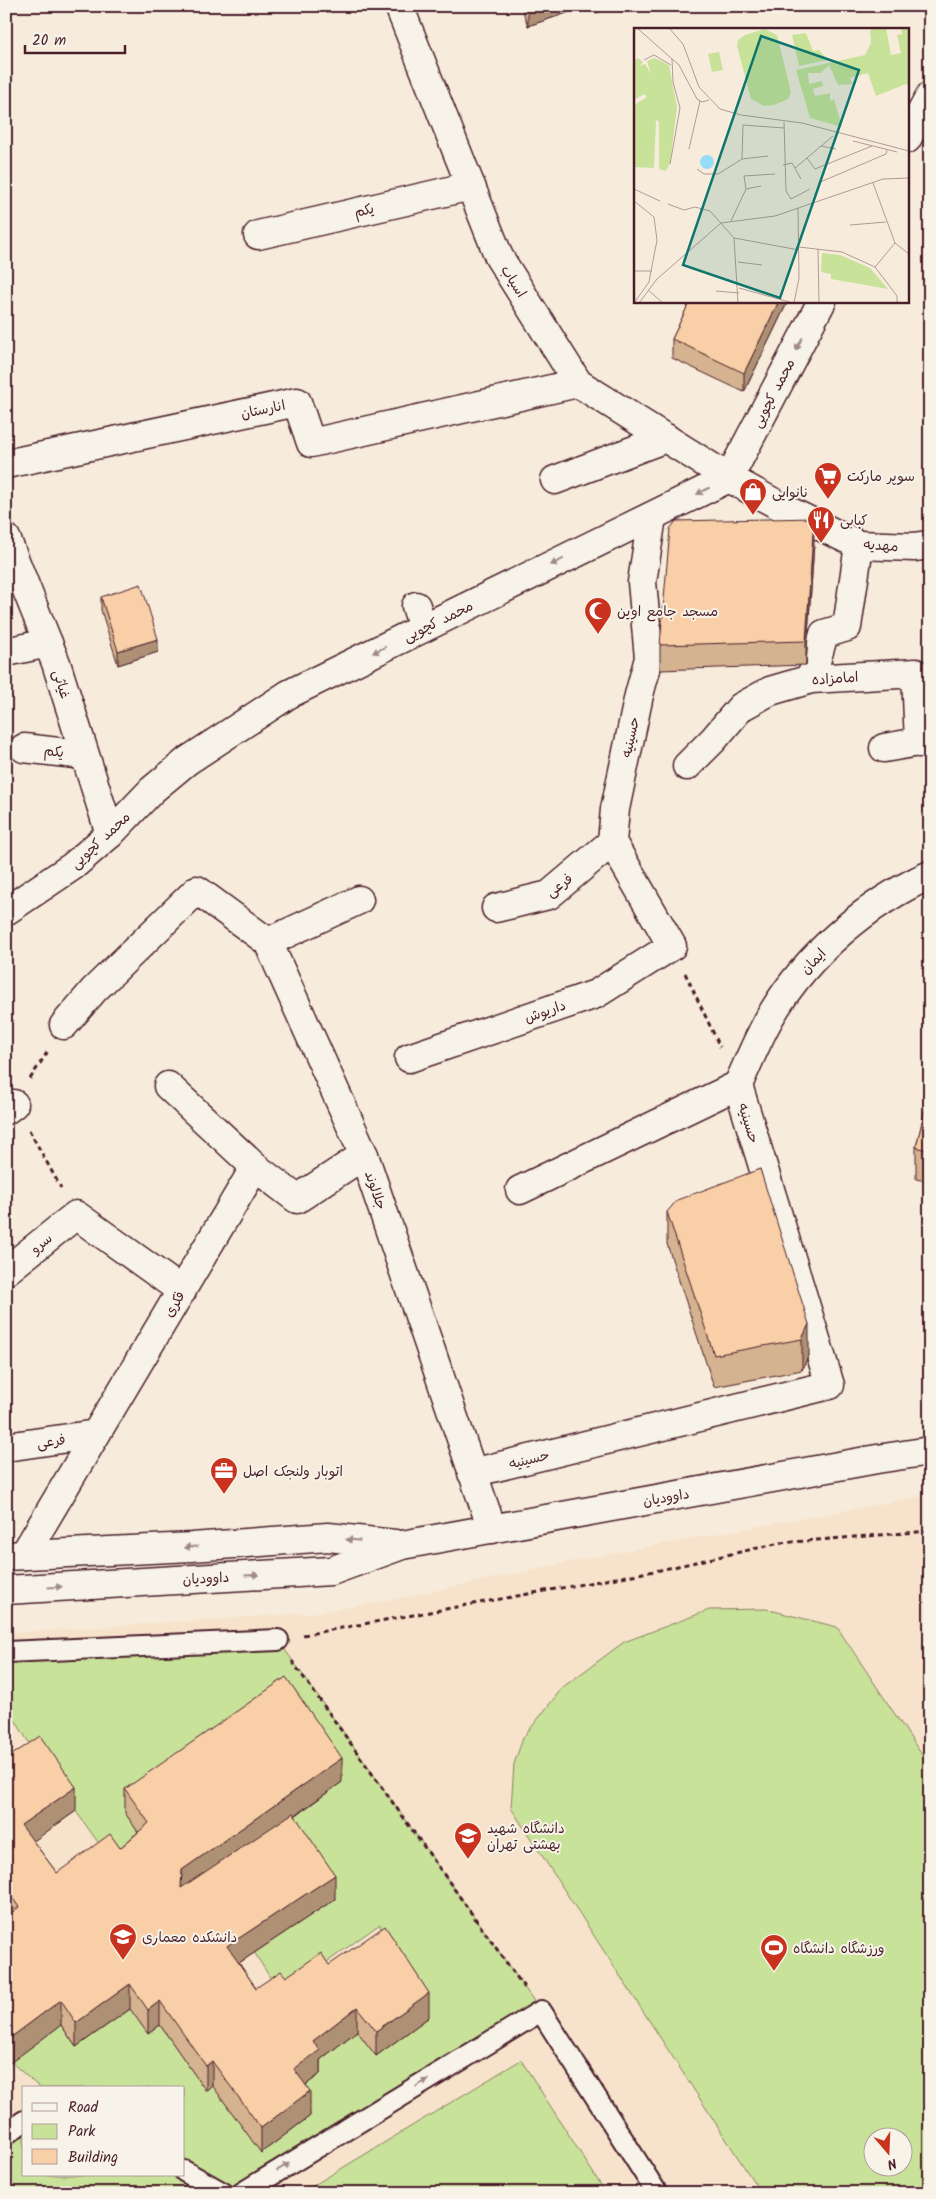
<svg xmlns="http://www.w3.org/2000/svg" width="936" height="2199" viewBox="0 0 936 2199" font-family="Kalam,'Playpen Sans Arabic',sans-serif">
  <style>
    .built { fill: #f7e3cb; fill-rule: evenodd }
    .green { fill: #c8e299; stroke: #898062; fill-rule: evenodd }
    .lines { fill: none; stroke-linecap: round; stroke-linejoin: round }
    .service-casing { stroke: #4a1f2b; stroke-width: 24 }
    .pedestrian-casing { stroke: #4a1f2b; stroke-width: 31 }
    .minor-casing { stroke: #4a1f2b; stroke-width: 31 }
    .tertiary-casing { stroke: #4a1f2b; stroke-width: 31 }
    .secondary-casing { stroke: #4a1f2b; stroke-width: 31 }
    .path { stroke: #4a1f2b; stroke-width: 3; stroke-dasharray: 5 4; stroke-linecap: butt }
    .service { stroke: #f7f3e8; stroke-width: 20 }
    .pedestrian { stroke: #f7f3e8; stroke-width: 28 }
    .minor { stroke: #f7f3e8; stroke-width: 28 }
    .tertiary { stroke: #f7f3e8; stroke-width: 28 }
    .secondary { stroke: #f7f3e8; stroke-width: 28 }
    .wall { fill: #d5b290; stroke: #4a1f2b }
    .shaded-wall { fill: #ae9175; stroke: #4a1f2b }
    .building { fill: #f8cfa7; stroke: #4a1f2b }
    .oneway { fill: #a0898a }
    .labels { text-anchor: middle; stroke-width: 4; stroke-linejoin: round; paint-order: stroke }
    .street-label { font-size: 14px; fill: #4a1f2b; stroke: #f7f3e8 }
    .poi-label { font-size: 14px; fill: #4a1f2b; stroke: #f7f3e8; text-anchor: start }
    .inset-road { fill: none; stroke: #b29a95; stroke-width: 1 }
    .view { fill: #0f766e; fill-opacity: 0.15; stroke: #0f766e; stroke-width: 2.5 }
    .inset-edge { fill: none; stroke: #4a1f2b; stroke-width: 2.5 }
  </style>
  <rect width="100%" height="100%" fill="#f7ecdb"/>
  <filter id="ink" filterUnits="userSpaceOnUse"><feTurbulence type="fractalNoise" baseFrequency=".02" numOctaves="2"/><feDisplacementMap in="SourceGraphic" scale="10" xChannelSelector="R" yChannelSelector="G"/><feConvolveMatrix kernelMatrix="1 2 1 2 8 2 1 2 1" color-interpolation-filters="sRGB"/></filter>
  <g filter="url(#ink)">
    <!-- built -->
    <path class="built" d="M916 1497H930V2193H6V1633L322 1612 424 1593 587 1558ZM24 2088H184V2175H24ZM874 2136H904V2166H874Z"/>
    <!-- green -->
    <g class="green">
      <path d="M766 1609 837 1627 930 1767V2193H761L511 1808 514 1764 523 1738 563 1687 624 1642 709 1610ZM874 2136H904V2166H874Z"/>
      <path d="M278 1640 541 2011 242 2193H6V2134L24 2121V2175H184V2088H40L11 2062 61 2025 76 2047 130 2009 160 2025 206 2090 212 2085 294 2094 385 1950 380 1924 281 1995 254 1952 110 1859 40 1761 6 1705V1652Z"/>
      <path d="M521 2060 606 2193H301Z"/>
    </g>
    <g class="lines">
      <defs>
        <g id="service">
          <path d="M6 1652 278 1640"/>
          <path d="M6 2134 24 2121"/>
          <path d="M184 2171 223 2193"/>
          <path d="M242 2193 541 2011 657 2193"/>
        </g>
        <g id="pedestrian">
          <path d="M811 679 824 634 847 627 859 545"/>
          <path d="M884 748 930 740"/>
          <path d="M687 766 713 740 741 707 770 691 811 679 916 673 919 743"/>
        </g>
        <g id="minor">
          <path d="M399 6 499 257 578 383 729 478 791 512 859 545 914 547 930 545"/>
          <path d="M258 235 471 186"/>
          <path d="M6 464 297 402 311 443 578 383"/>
          <path d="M555 480 666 438"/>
          <path d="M6 538 56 663 110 834"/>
          <path d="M416 606 423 628"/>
          <path d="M6 652 48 643"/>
          <path d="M24 748 84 755"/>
          <path d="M496 908 549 895 612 842"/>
          <path d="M268 942 359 900"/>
          <path d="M64 1025 94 990 197 890 268 942 364 1155 492 1529"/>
          <path d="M409 1058 596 994 672 946 612 842 615 809 639 695 649 658 642 582 652 517"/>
          <path d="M738 1085C749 1061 759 1035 773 1012 808 954 867 903 930 875"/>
          <path d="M168 1086 255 1167 297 1199 364 1155"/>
          <path d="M6 1110 14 1104"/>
          <path d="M520 1190 738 1085"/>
          <path d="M6 1271 76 1215 182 1291"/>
          <path d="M6 1447 96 1434"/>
          <path d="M472 1473 830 1385 738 1085"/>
          <path d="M24 1555 255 1167"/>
        </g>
        <g id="tertiary">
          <path d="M6 1556 192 1547 328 1537 395 1544"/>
          <path d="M6 1590 331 1571 402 1545 877 1459 930 1451"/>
        </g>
        <g id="secondary">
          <path d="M907 139 930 96"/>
          <path d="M6 911 73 866 110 834 152 790 187 761 289 694 729 478 822 301"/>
        </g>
      </defs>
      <!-- service casing -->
      <use href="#service" class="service-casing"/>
      <!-- pedestrian casing -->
      <use href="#pedestrian" class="pedestrian-casing"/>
      <!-- minor casing -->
      <use href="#minor" class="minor-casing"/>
      <!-- tertiary casing -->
      <use href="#tertiary" class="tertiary-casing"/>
      <!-- secondary casing -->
      <use href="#secondary" class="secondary-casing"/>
      <!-- path -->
      <g class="path">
        <path d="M685 973 720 1047"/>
        <path d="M30 1079 48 1051"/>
        <path d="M29 1130 61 1188"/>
        <path d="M303 1635 660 1570 780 1543 930 1531"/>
        <path d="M292 1661 526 1990"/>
      </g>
      <!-- service -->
      <use href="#service" class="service"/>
      <!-- pedestrian -->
      <use href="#pedestrian" class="pedestrian"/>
      <!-- minor -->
      <use href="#minor" class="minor"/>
      <!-- tertiary -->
      <use href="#tertiary" class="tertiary"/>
      <!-- secondary -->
      <use href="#secondary" class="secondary"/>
    </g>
    <!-- wall -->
    <g class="wall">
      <path d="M521 6H582V8L528 26Z"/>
      <path d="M690 301H788L744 392 672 358V339Z"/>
      <path d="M814 543 806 665 660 670V645Z"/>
      <path d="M101 597 158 652 118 665 101 610Z"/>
      <path d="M930 1089V1182L916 1179V1147Z"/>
      <path d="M760 1169 809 1355 802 1370 714 1387 667 1244V1212Z"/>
      <path d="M6 1759 76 1811 33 1841 57 1873 120 1848 138 1832 125 1813V1789L342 1782 295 1816 335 1899 239 1963 256 1988 286 1977 329 1965 429 2017 376 2056 357 2031 320 2060V2074L306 2085 310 2116 261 2153 212 2085 206 2091 160 2025 148 2034 130 2009 76 2047 61 2025 6 1914Z"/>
    </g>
    <!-- shaded-wall -->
    <g class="shaded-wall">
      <path d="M530 6H582V8L528 26V7Z"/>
      <path d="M596 6H618L596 13Z"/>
      <path d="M779 301H788L744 392V373Z"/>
      <path d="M814 518V543L806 665V641Z"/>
      <path d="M158 639V652L118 665V651Z"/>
      <path d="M809 1324V1355L802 1370V1339Z"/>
      <path d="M342 1758V1782L182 1895 181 1888 182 1870Z"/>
      <path d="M76 1787V1811L21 1850V1825Z"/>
      <path d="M335 1875V1899L227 1971V1946Z"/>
      <path d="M130 1984V2009L76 2047V2023Z"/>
      <path d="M429 1993V2017L376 2056V2031Z"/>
      <path d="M61 2000V2025L6 2066V2041Z"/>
      <path d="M160 2001V2025L148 2034V2010Z"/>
      <path d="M357 2007V2031L320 2060V2074L294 2094V2069L313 2041Z"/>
      <path d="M212 2061V2085L206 2091V2066Z"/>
      <path d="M310 2091V2116L261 2153V2128Z"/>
    </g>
    <!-- building -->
    <g class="building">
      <path d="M690 301H779L744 373 672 339Z"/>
      <path d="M814 518 806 641 660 645 670 529 676 521Z"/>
      <path d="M141 584 158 639 118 651 101 597Z"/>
      <path d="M930 1089V1151L916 1147Z"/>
      <path d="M760 1169 809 1324 802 1339 714 1355 667 1212 677 1200Z"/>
      <path d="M286 1677 342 1758 182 1870 181 1888 293 1813 335 1875 227 1946 256 1988 281 1971 286 1977 321 1953 329 1965 385 1926 429 1993 376 2031 357 2007 313 2041 320 2050 294 2069 310 2091 261 2128 212 2061 206 2066 160 2001 148 2010 130 1984 76 2023 61 2000 6 2041V1917L19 1907 6 1889V1759L40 1736 76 1787 21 1825 57 1873 110 1834 120 1848 149 1823 125 1789Z"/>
    </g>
    <!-- one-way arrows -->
    <defs><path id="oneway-solid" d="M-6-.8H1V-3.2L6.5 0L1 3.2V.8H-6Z" transform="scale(1.25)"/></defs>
    <g class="oneway">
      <use href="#oneway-solid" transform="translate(799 344) rotate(118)"/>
      <use href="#oneway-solid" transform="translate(703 491) rotate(153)"/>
      <use href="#oneway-solid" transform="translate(557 562) rotate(154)"/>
      <use href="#oneway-solid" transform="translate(379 650) rotate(154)"/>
      <use href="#oneway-solid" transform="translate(353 1540) rotate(-174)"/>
      <use href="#oneway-solid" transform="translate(191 1547) rotate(177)"/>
      <use href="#oneway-solid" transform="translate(252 1575) rotate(-3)"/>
      <use href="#oneway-solid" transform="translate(55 1587) rotate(-3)"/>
      <use href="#oneway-solid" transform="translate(422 2083) rotate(-31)"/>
      <use href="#oneway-solid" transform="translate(283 2167) rotate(-31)"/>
    </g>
  </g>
  <!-- icons -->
  <defs>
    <symbol id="supermarket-pin" viewBox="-11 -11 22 30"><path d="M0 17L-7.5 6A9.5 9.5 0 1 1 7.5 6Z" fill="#c8321e" stroke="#f7f3e8"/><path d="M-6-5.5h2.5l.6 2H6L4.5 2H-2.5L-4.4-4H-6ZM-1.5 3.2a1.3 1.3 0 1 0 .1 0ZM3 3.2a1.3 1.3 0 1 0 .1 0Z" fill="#fff"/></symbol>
    <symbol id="shop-pin" viewBox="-11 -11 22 30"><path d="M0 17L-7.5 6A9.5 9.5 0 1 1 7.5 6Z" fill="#c8321e" stroke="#f7f3e8"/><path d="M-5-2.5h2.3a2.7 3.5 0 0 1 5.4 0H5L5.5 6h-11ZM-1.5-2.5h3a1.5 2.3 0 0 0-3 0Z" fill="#fff"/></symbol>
    <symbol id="restaurant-pin" viewBox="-11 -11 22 30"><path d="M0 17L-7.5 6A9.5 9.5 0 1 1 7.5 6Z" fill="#c8321e" stroke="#f7f3e8"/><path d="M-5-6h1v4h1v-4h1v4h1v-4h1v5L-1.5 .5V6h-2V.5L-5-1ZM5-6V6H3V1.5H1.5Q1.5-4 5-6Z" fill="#fff"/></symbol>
    <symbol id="mosque-pin" viewBox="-11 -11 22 30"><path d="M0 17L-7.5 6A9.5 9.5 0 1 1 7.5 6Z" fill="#c8321e" stroke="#f7f3e8"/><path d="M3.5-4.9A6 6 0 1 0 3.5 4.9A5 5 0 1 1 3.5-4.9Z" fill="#fff"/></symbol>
    <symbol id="office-pin" viewBox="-11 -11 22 30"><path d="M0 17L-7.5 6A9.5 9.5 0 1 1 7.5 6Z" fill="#c8321e" stroke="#f7f3e8"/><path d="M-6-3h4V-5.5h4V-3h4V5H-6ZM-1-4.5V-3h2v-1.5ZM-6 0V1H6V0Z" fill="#fff"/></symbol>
    <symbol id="university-pin" viewBox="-11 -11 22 30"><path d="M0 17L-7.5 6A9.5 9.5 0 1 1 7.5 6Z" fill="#c8321e" stroke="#f7f3e8"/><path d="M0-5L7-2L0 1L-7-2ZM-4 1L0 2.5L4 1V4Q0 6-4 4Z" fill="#fff"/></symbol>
    <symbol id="stadium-pin" viewBox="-11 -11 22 30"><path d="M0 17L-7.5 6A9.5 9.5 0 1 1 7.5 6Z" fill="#c8321e" stroke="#f7f3e8"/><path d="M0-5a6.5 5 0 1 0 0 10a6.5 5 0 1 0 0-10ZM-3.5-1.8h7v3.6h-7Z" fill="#fff"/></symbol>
  </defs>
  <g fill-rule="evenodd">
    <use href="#supermarket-pin" x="812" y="460" width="32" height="43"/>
    <use href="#shop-pin" x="737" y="476" width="32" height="43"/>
    <use href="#restaurant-pin" x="805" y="504" width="32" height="43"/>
    <use href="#mosque-pin" x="582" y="595" width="32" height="43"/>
    <use href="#office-pin" x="208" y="1455" width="32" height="43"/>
    <use href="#university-pin" x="452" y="1820" width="32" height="43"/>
    <use href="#university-pin" x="107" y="1921" width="32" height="43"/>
    <use href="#stadium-pin" x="758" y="1932" width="32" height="43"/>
  </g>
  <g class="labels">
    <!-- street labels -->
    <g class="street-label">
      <text transform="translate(364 210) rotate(-13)" y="5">یکم</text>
      <text transform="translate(514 281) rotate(58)" y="5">اسیاب</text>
      <text transform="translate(773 393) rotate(-62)" y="5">محمد کچویی</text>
      <text transform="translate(263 409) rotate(-12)" y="5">انارستان</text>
      <text transform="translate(881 545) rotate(4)" y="5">مهدیه</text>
      <text transform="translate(438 621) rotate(-26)" y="5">محمد کچویی</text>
      <text transform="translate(835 678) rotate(-4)" y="5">امامزاده</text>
      <text transform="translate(62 684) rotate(73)" y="5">غیاثی</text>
      <text transform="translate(630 737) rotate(-78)" y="5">حسینیه</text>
      <text transform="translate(54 751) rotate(7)" y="5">یکم</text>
      <text transform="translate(100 840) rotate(-43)" y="5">محمد کچویی</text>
      <text transform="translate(559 885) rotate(-36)" y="5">فرعی</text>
      <text transform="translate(813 961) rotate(-46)" y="5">ایمان</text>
      <text transform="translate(545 1011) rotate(-19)" y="5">داریوش</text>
      <text transform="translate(749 1123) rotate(73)" y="5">حسینیه</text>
      <text transform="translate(376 1190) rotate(71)" y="5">جلالوند</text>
      <text transform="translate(41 1243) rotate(-39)" y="5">سرو</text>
      <text transform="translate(174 1304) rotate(-59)" y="5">فکری</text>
      <text transform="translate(51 1441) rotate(-8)" y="5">فرعی</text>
      <text transform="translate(529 1459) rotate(-14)" y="5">حسینیه</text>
      <text transform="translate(666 1497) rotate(-10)" y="5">داوودیان</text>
      <text transform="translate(206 1578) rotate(-3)" y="5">داوودیان</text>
    </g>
    <!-- poi labels -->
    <g class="poi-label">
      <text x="847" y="481">سوپر مارکت</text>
      <text x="772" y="497">نانوایی</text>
      <text x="840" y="525">کبابی</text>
      <text x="617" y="616">مسجد جامع اوین</text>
      <text x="243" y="1476">اتوبار ولنجک اصل</text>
      <text x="487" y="1833">دانشگاه شهید<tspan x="487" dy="16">بهشتی تهران</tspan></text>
      <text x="142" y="1942">دانشکده معماری</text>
      <text x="793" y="1953">ورزشگاه دانشگاه</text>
    </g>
  </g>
  <!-- overview -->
  <g transform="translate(634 28)">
    <rect width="275" height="275" fill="#f7ecdb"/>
    <path d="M239 0H252L257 27 267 25 263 7 268 6 267 0H275V58L272 56 242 68 234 45 216 50 219 56 204 57 195 37 187 45H174L175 56 188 53 189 58 179 61 181 68 196 65V73L200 71 208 99 176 90 162 42 231 27 237 15 236 3ZM131 1 143 7 157 64 154 71 140 77 130 78 117 71 103 18 104 12 111 7ZM172 5 179 23 185 22 194 32 165 38 158 7ZM85 24 89 42 78 44 74 26ZM4 30 9 34 6 38 11 36 17 46 13 33 21 30 35 37 43 79 36 135 32 143 25 141V94L22 92 20 140 0 139V77L13 69 10 66 0 72V33ZM188 225 206 227 236 240 254 261 197 251V246L187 244Z" fill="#c8e299"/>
    <path d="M66 134a7 7 0 1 1 14 0a7 7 0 1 1-14 0Z" fill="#96dbf8"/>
    <path class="inset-road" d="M3 0 45 37 63 71 68 74 75 72M35 0 49 16 65 59 86 81 107 87 168 95 275 123M10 32 20 27 37 37M150 94 152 163 157 171 176 161M219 113 263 124M187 118 202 121M55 121 66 73M173 130 181 141 238 118M108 131 109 97 150 100M108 131 134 128M36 136 46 80 39 54 38 31M149 137 158 135 167 151M161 140 199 108M63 141 70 146H84L108 131M184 155 252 126 253 122M239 155 261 215 275 226M0 161 26 173M112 161 127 158M0 173 20 189 23 212 15 254 0 275M34 176 50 182 61 179 76 183 100 210 104 275M97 193 112 161 110 148 141 146M216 197 252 194M100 210 165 222M165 219 208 224 241 239 263 268V275M184 221 185 275M104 234 128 237M241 239 261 215M0 243H18M105 260 159 275M14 262 29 275M82 263 105 265M5 275 23 251 87 195 141 188 249 151 275 150M160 275 165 250 164 180"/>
    <path class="view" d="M127 8 225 42 146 270 49 237Z"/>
    <rect width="275" height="275" class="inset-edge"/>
  </g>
  <!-- margin -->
  <rect width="936" height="2199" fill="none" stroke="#f7f3e8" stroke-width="25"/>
  <rect x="12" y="12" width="911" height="2174" fill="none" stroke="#4a1f2b" stroke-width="2" filter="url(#ink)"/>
  <!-- legend -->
  <rect x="22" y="2086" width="162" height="90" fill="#f7f3e8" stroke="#b29e9c"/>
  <rect x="32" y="2103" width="25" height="8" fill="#f7f3e8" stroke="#b29e9c"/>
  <text x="68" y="2112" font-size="15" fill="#4a1f2b">Road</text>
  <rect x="32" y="2124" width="25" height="15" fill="#c8e299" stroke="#b29e9c"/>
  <text x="68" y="2136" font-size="15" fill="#4a1f2b">Park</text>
  <rect x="32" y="2149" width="25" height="15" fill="#f8cfa7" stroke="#b29e9c"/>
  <text x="68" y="2162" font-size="15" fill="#4a1f2b">Building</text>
  <!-- north arrow -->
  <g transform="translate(888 2152) rotate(161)"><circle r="24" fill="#f7f3e8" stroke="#b29e9c"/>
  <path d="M0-4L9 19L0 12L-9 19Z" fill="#c8321e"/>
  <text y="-8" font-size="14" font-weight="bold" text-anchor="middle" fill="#4a1f2b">N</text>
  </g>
  <!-- scale -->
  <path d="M25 45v8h100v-8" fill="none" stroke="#4a1f2b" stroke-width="2.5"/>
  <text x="32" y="45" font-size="15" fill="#4a1f2b" stroke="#f7f3e8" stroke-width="4" paint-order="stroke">20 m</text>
</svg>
